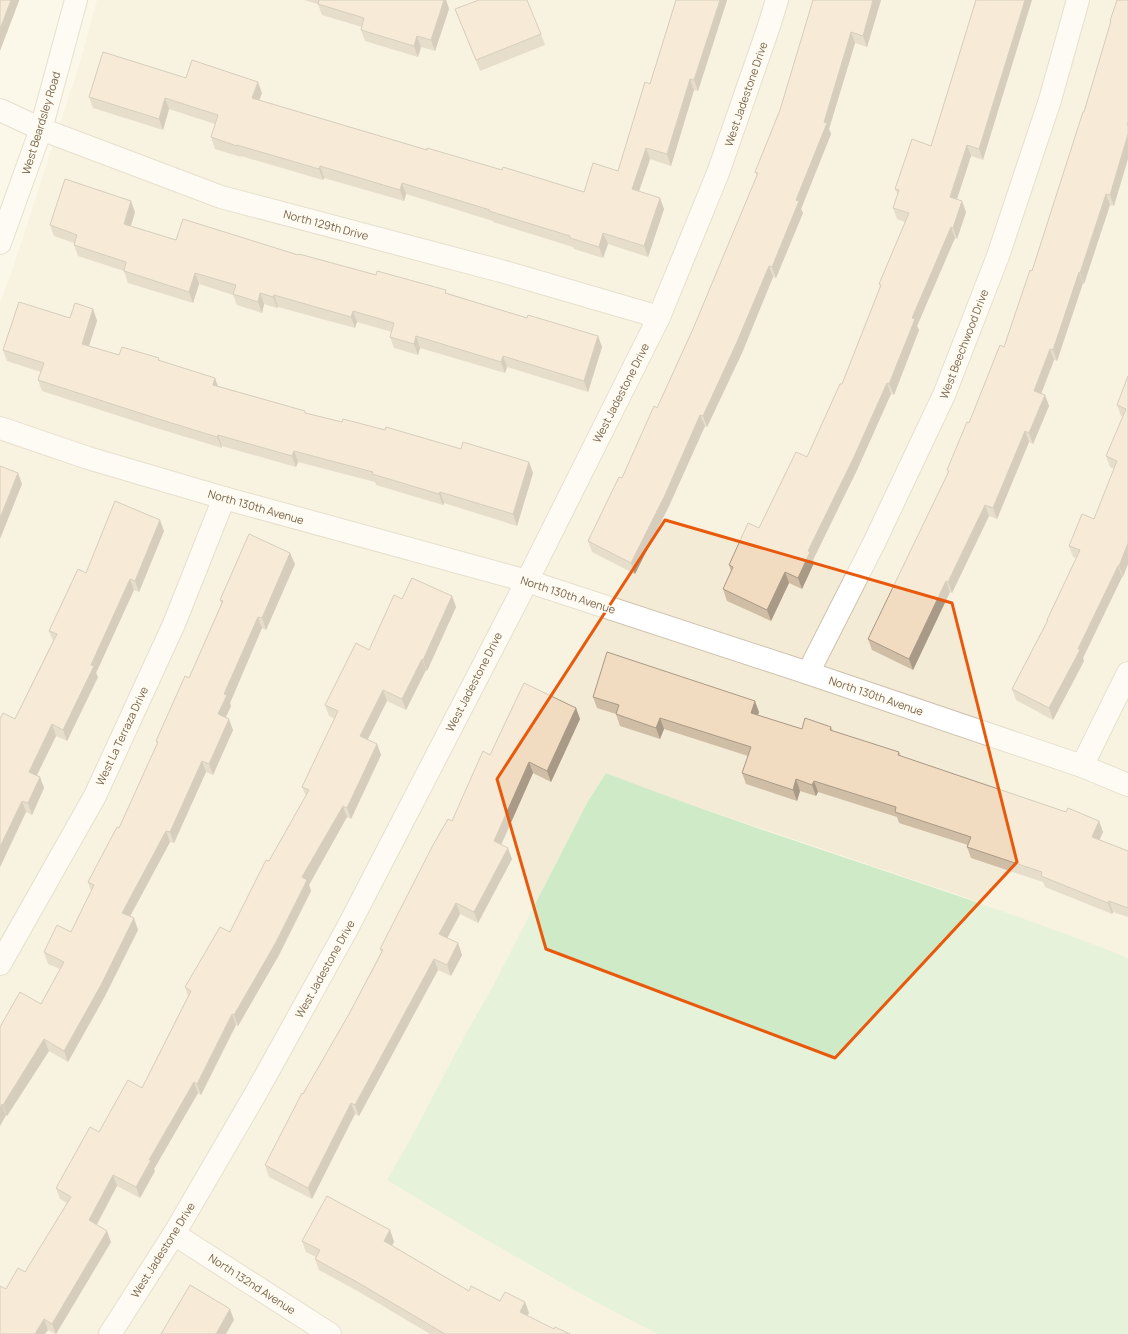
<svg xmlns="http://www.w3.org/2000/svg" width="1128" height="1334" viewBox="0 0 1128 1334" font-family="Manrope,sans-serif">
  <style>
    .residential { fill: #f4ebd7 }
    .green { fill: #cfeac7 }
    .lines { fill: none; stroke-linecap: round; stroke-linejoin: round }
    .minor-casing { stroke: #cec2ae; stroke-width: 24 }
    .tertiary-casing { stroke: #cec2ae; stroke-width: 24 }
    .minor { stroke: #fff; stroke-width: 22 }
    .tertiary { stroke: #fff; stroke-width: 22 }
    .wall { fill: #cfbda6 }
    .shaded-wall { fill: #a99a87 }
    .building { fill: #f1dcc1; stroke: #a99a87 }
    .marked { fill: none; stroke: #e8590c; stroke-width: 3; stroke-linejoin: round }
    .labels { text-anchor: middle; stroke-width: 3; stroke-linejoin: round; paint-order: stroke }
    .street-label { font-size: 11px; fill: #77634c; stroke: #fffbf0 }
  </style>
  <rect width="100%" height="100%" fill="#fcf8e9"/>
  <!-- residential -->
  <path class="residential" d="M97 0H1128V958L958 895 659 794 606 773 588 801 493 986 464 1037 412 1136 387 1180 537 1270 620 1315 658 1334H0V303L12 271 81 59Z"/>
  <!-- green -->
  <path class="green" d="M606 773C778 840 957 890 1128 958V1334H658C565 1288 476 1234 387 1180L412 1136 464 1037 493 986 588 801Z"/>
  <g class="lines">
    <defs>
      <g id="minor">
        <path d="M0 110 41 129 221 197 501 271 659 317"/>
        <path d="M0 428 88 458 224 498 527 581 808 673 1082 766 1128 785"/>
        <path d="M808 673 874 543 944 395 998 256 1050 100 1078 0"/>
        <path d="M1082 766 1128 673"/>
        <path d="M0 964 95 796 174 624 224 498"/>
        <path d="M174 1234 330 1334"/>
        <path d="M110 1334 174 1234 256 1093 348 927 527 581 659 317 718 173 768 29 777 0"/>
      </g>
      <path id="tertiary" d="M0 243 41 129 76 0"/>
    </defs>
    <!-- minor casing -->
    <use href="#minor" class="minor-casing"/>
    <!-- tertiary casing -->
    <use href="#tertiary" class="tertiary-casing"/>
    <!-- minor -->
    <use href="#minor" class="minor"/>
    <!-- tertiary -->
    <use href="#tertiary" class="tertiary"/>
  </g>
  <!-- wall -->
  <g class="wall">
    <path d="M304 0H446L449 9 435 51 421 47 418 57 365 41 361 30 362 27 322 15 318 4Z"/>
    <path d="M676 0H727L698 91 694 90 671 166 650 159 639 191 664 209 648 257 608 244 603 258 574 249 573 247 493 222V221L406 194 404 201 324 178 323 180 241 156V157L215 149 211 137 215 124 169 109 163 130 93 108 89 97 186 78 262 93 259 100 427 150 584 192 618 171 650 84Z"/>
    <path d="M813 0H881L867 47 855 43 829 129 831 134 801 209 803 213 776 278 773 277 742 353 707 427 705 426 669 506 635 574 592 552 588 541 622 478 657 408 693 329 757 176 755 172 780 110Z"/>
    <path d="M976 0 983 160 971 156 957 199 966 212 957 239 955 238 917 326 919 330 894 395 891 394 857 470 813 560 814 563 802 589 789 583 771 621 727 601 723 589 731 571 729 565 759 528 807 457 842 384 880 287 879 284 905 222 897 219 893 208 898 195 895 189 931 146Z"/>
    <path d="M1117 0 1114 206 1110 205 1084 284 1083 283 1057 361 1054 360 1041 394 1045 395 1049 406 1033 444 1029 442 997 519 989 516 952 593 950 592 913 670 872 650 868 639 948 473 947 470 1004 347 1032 271 1084 112 1111 23 1110 21Z"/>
    <path d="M455 9 541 34 545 45 480 71Z"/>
    <path d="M135 212 131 226 176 240 298 255 447 293 527 318 598 336 602 347 588 392 507 367 505 373 420 348 418 355 394 348 390 337 392 332 357 322 355 328 278 307 277 308 264 304 262 313 237 305 233 295 199 284 193 303 128 283 124 271 78 256 74 245V243L54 236 50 225Z"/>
    <path d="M93 309 97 321 89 346 119 355 160 361 218 386 305 411 306 413 342 422 461 449 529 462 533 473 517 526 444 503 443 505 376 485 375 482 298 462 296 467 222 446V448L153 427 42 391 38 380 41 372 7 361 3 350 70 318Z"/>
    <path d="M1128 376 1123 577H1122L1083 658 1084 661 1053 720 1016 700 1012 689 1047 622V620L1076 558 1073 557 1069 546 1094 519 1114 469 1110 467 1106 456 1123 417 1121 416 1117 405Z"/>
    <path d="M164 531 139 592 134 590 96 673 98 677 67 741 56 736 37 775 40 777 44 788 32 815 26 812 0 867V719H15L53 641 49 631 86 573Z"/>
    <path d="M295 564 266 630 262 628 230 703 231 706 226 717 233 730 213 775 206 772 174 843 170 842 130 916 138 930 105 996 68 1062 49 1051 7 1116 6 1115 0 1126V1027L41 1004 60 969 48 964 44 952 71 932 91 891 88 882 119 828 157 744 156 741 189 678 221 604 220 600Z"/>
    <path d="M452 596 456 607 427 671 426 670 406 710 387 701 367 739 377 744 381 755 351 819 347 817 309 885 311 891 279 955 238 1026 236 1025 201 1095 198 1093 154 1169 155 1171 140 1198 117 1186 97 1225 111 1242 56 1334H55L48 1330 6 1289 25 1272 67 1203 60 1199 56 1188 99 1132 142 1088 188 996 185 987 230 932 269 861 306 796 302 787 335 719 329 716 325 705 369 650 402 599Z"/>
    <path d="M593 697 759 712 758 715 802 729 831 727 833 731 899 752 901 756 1066 812 1099 821 1103 832 1099 840 1128 851V917L1113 912 1112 914 1045 887 1043 882 971 858 967 847 968 845 899 823 897 817 818 792 816 796 800 791 797 801 746 784 742 773 748 756 664 729 660 739 620 726 616 714 597 708Z"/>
    <path d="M576 708 580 719 551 782 533 773 501 844 512 859 478 923 460 914 447 938 458 943 462 955 451 976 438 970 359 1116 355 1114 312 1199 269 1177 265 1165 303 1094 349 1014 381 952 380 949 452 821 490 755Z"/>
    <path d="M390 1230 394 1242 392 1245 469 1291 500 1301 525 1302 529 1313 527 1316 554 1329 570 1334H430L361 1293 319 1270 315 1259 316 1257 306 1252 302 1241Z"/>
  </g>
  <!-- shaded-wall -->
  <g class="shaded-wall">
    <path d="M11 0H19V1L0 51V29Z"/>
    <path d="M444 0H446L449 9 435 51 431 40Z"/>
    <path d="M720 0H727L698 91 694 80Z"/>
    <path d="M873 0H881L867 47 863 36Z"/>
    <path d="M1025 0H1032L983 160 979 149Z"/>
    <path d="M851 32 855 43 829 129 831 134 801 209 803 213 776 278 772 267 824 122Z"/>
    <path d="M417 36 421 47 418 57 414 46Z"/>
    <path d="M690 79 694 90 671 166 667 154Z"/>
    <path d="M258 82 262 93 256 109 252 98Z"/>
    <path d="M165 98 169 109 163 130 159 119Z"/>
    <path d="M1128 134V159L1114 206 1110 195Z"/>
    <path d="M967 145 971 156 954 208 950 197Z"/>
    <path d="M646 148 650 159 636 200 632 189Z"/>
    <path d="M320 166 324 178 323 180 319 169Z"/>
    <path d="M402 183 406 194 404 201 400 190Z"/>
    <path d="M1106 194 1110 205 1084 284 1080 273Z"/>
    <path d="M660 198 664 209 648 257 644 246Z"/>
    <path d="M131 201 135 212 128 235 124 224Z"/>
    <path d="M962 201 966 212 957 239 953 228Z"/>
    <path d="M951 227 955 238 917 326 919 330 894 395 889 384 912 318Z"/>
    <path d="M603 233 608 244 603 258 599 247Z"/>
    <path d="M769 266 773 277 742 353 707 427 703 416Z"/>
    <path d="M1079 272 1083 283 1057 361 1053 350Z"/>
    <path d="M195 273 199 284 193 303 189 292Z"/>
    <path d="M260 293 264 304 262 313 258 302Z"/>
    <path d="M274 295 278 307 277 308 273 297Z"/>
    <path d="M93 309 97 321 86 355 82 344Z"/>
    <path d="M353 311 357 322 355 328 351 317Z"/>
    <path d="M416 336 420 348 418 355 414 344Z"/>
    <path d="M598 336 602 347 588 392 584 381Z"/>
    <path d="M1050 349 1054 360 1038 402 1034 391Z"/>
    <path d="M503 356 507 367 505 373 501 362Z"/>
    <path d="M215 378 219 389 213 385Z"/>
    <path d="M887 383 891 394 857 470 813 560 814 563 802 589 798 578 808 551Z"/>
    <path d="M1045 395 1049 406 1033 444 1029 433Z"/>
    <path d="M700 415 705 426 669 506 635 574 631 563Z"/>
    <path d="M1025 431 1029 442 997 519 993 508Z"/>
    <path d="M218 435 222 446V448L217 437Z"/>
    <path d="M294 451 298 462 296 467 292 456Z"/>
    <path d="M529 462 533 473 517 526 513 514Z"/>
    <path d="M18 473 22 484 0 539V518Z"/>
    <path d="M440 492 444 503 443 505 439 494Z"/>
    <path d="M985 505 989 516 952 593 948 582Z"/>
    <path d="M160 520 164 531 139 592 135 581Z"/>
    <path d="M1128 543V564L1123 577 1119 566Z"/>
    <path d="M290 553 295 564 266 630 262 618Z"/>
    <path d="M1118 566 1122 577 1083 658 1084 661 1053 720 1049 708Z"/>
    <path d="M785 572 789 583 771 621 767 610Z"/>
    <path d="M130 579 134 590 96 673 98 677 67 741 63 730 91 665Z"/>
    <path d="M946 581 950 592 913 670 909 659Z"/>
    <path d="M452 596 456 607 427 671 423 660Z"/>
    <path d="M258 617 262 628 230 703 231 706 222 725 218 714 224 694Z"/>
    <path d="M422 659 426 670 406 710 402 699Z"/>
    <path d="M383 690 387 701 364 747 360 736Z"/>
    <path d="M755 701 759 712 755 724 751 713Z"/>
    <path d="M576 708 580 719 551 782 547 771Z"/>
    <path d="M660 718 664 729 660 739 656 728Z"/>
    <path d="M229 719 233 730 213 775 209 764Z"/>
    <path d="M52 724 56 736 33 783 29 772Z"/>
    <path d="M377 744 381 755 351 819 347 808Z"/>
    <path d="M202 761 206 772 174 843 170 832Z"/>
    <path d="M529 762 533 773 498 852 494 841Z"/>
    <path d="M40 777 44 788 32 815 28 803Z"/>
    <path d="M796 779 800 791 797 801 793 790Z"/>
    <path d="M814 781 818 792 816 796 812 785Z"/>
    <path d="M22 801 26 812 0 867V847Z"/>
    <path d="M343 806 347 817 309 885 311 891 279 955 238 1026 234 1015 302 877Z"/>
    <path d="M1099 821 1103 832 1096 848 1092 837Z"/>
    <path d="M166 831 170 842 126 924 122 913Z"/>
    <path d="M508 848 512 859 478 923 474 912Z"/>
    <path d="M1109 901 1113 912 1112 914 1108 903Z"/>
    <path d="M456 903 460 914 443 946 439 934Z"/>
    <path d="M134 918 138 930 105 996 68 1062 64 1051Z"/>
    <path d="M458 943 462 955 451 976 447 965Z"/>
    <path d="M434 959 438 970 359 1116 355 1105Z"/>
    <path d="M232 1014 236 1025 201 1095 197 1084Z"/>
    <path d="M44 1039 49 1051 7 1116 3 1105Z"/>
    <path d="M194 1082 198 1093 154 1169 155 1171 140 1198 136 1187 149 1160Z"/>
    <path d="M351 1103 355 1114 312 1199 308 1188Z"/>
    <path d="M2 1104 6 1115 0 1126V1108Z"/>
    <path d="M113 1175 117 1186 93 1231 89 1220Z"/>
    <path d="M390 1230 394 1242 388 1252 384 1241Z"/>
    <path d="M107 1231 111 1242 56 1334 52 1324Z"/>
    <path d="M525 1302 529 1313 524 1323 520 1312Z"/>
    <path d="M230 1309 234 1320 226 1334H216Z"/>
    <path d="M44 1319 48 1330 45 1334H35Z"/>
  </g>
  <!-- building -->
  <g class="building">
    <path d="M0 0H11L0 29Z"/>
    <path d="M319 0H444L431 40 417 36 414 46 361 30 364 18 318 4Z"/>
    <path d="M479 0H527L541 34 476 60 455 9Z"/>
    <path d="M676 0H720L694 80 690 79 667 154 646 148 632 189 660 198 644 246 603 233 599 247 570 238V236L489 211 490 210 402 183 400 190 320 166 319 169 237 145V146L211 137 218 115 165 98 159 119 89 97 103 52 186 78 192 60 258 82 252 98 427 150V148L502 170 503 167 584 192 593 163 618 171 645 82 650 84Z"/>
    <path d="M813 0H873L863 36 851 32 824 122 827 123 796 200 799 201 772 267 769 266 737 342 703 416 700 415 665 495 631 563 588 541 619 477 622 478 654 406 657 408 693 329 758 173 755 172 780 110Z"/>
    <path d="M976 0H1025L979 149 967 145 950 197 962 201 953 228 951 227 912 318 915 319 889 384 887 383 853 459 808 551 810 552 798 578 785 572 767 610 723 589 733 567 729 565 748 523 759 528 796 452 807 457 840 384H842L881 285 879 284 909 213 893 208 899 190 895 189 912 139 931 146Z"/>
    <path d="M1117 0H1128V121L1127 125 1128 126V134L1110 195 1106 194 1080 273 1079 272 1053 350 1050 349 1034 391 1045 395 1029 433 1025 431 993 508 985 505 948 582 946 581 909 659 868 639 949 471 947 470 967 422 969 423 1000 345 1004 347 1030 270 1032 271 1083 112H1084L1111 21H1110Z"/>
    <path d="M65 179 131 201 124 224 176 240 183 219 298 255 299 254 376 275 377 271 446 290 445 293 527 318 528 315 598 336 584 381 503 356 501 362 416 336 414 344 390 337 394 323 353 311 351 317 274 295 273 297 260 293 258 302 233 294 236 285 195 273 189 292 124 271 126 262 74 245 77 235 50 225Z"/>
    <path d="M19 302 70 318 75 303 93 309 82 344 119 355 122 347 159 358 158 360 215 378 213 385 305 411V413L342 422 343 419 385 430 386 427 461 449 463 442 529 462 513 514 440 492 439 494 372 474 373 472 294 451 292 456 218 435 217 437 149 416 38 380 44 363 3 350Z"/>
    <path d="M1128 376V543L1119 566H1118L1078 649 1080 650 1049 708 1012 689 1048 620H1047L1080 550 1069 546 1082 514 1094 519 1117 461 1106 456 1126 409 1117 405Z"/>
    <path d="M0 466 18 473 0 518Z"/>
    <path d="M115 501 160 520 135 581 130 579 91 665 94 666 63 730 52 724 29 772 40 777 28 803 22 801 0 847V719L3 713 15 719 57 634 49 631 78 569 86 573Z"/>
    <path d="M249 534 290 553 262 618 258 617 224 694 227 695 218 714 229 719 209 764 202 761 170 832 166 831 122 913 134 918 101 985 64 1051 44 1039 3 1105 2 1104 0 1108V1027L20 992 41 1004 64 962 44 952 57 925 71 932 94 885 88 882 117 827 119 828 158 742 156 741 185 676 189 678 223 601 220 600Z"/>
    <path d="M412 578 452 596 423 660 422 659 402 699 383 690 360 736 377 744 347 808 343 806 302 877 307 880 275 944 234 1015 232 1014 197 1084 194 1082 149 1160H151L136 1187 113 1175 89 1220 107 1231 52 1324 44 1319 35 1334H0V1286L6 1289 18 1268 25 1272 71 1197 56 1188 90 1127 99 1132 128 1080 142 1088 191 991 185 987 220 927 230 932 266 860 269 861 309 790 302 787 338 711 325 705 356 643 369 650 394 595 402 599Z"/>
    <path d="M607 652 755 701 751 713 802 729 805 718 831 727 830 730 899 752 898 755 1066 812 1068 808 1099 821 1092 837 1128 851V908L1109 901 1108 903 1041 876 1042 872 967 847 971 837 895 812 896 807 814 781 812 785 796 779 793 790 742 773 751 747 660 718 656 728 616 714 619 705 593 697Z"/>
    <path d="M524 683 576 708 547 771 529 762 494 841 508 848 474 912 456 903 439 934 458 943 447 965 434 959 355 1105 351 1103 308 1188 265 1165 302 1093 303 1094 349 1014 383 950 380 949 433 845 448 819 452 821 483 751 490 755Z"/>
    <path d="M327 1196 390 1230 384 1241 469 1291 471 1286 500 1301 505 1292 525 1302 520 1312 554 1329 555 1327 570 1334H445L357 1282 315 1259 320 1250 302 1241Z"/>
    <path d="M190 1285 230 1309 216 1334H161Z"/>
  </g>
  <!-- marked area -->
  <path d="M0 0H1128V1334H0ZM665 520 952 603 1017 862 835 1058 546 949 497 779Z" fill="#fcf8e9" fill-opacity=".55" fill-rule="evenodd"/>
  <path class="marked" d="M665 520 952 603 1017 862 835 1058 546 949 497 779Z"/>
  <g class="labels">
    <!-- street labels -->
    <g class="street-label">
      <text transform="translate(746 94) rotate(-71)" y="4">West Jadestone Drive</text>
      <text transform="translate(41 123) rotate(-73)" y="4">West Beardsley Road</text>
      <text transform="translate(326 225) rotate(15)" y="4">North 129th Drive</text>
      <text transform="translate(964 344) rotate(-69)" y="4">West Beechwood Drive</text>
      <text transform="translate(621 393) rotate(-63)" y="4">West Jadestone Drive</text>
      <text transform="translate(256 507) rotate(16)" y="4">North 130th Avenue</text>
      <text transform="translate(568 595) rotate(18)" y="4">North 130th Avenue</text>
      <text transform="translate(474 682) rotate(-63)" y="4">West Jadestone Drive</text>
      <text transform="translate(876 696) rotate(19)" y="4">North 130th Avenue</text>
      <text transform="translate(122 736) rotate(-65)" y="4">West La Terraza Drive</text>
      <text transform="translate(325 969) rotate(-61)" y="4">West Jadestone Drive</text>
      <text transform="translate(163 1250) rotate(-58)" y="4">West Jadestone Drive</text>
      <text transform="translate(252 1284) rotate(33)" y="4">North 132nd Avenue</text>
    </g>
  </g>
</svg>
